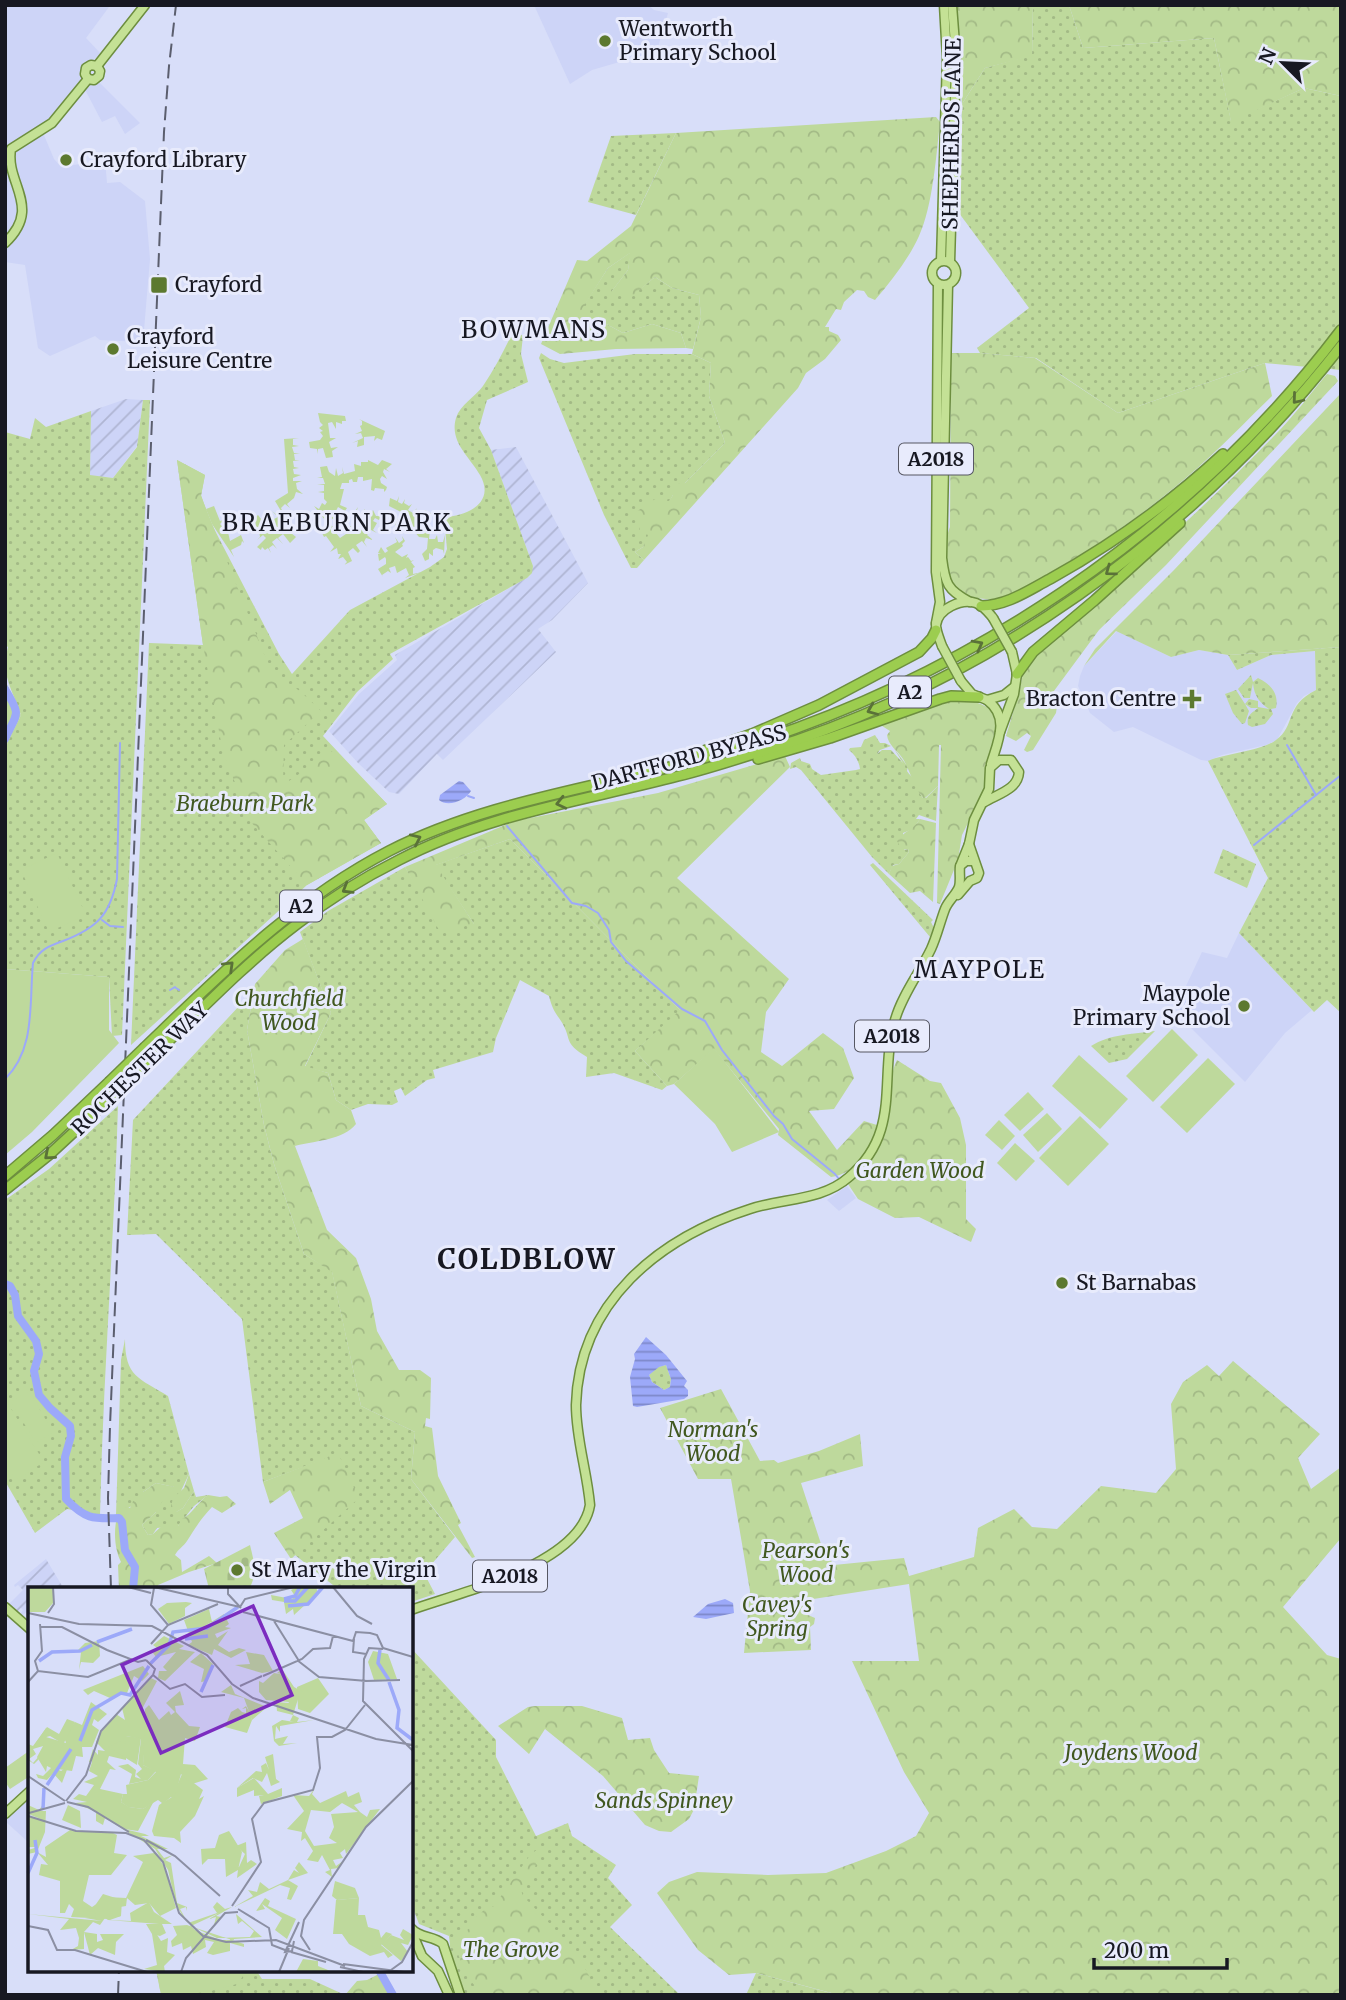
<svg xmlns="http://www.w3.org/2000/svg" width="1346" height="2000" viewBox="0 0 1346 2000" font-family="Merriweather,serif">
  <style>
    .built { fill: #cdd4f7 }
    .industrial { fill: url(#industrial-furrows) }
    .grass { fill: url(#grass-dots) }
    .forest { fill: url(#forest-crowns) }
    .cemetery { fill: url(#cemetery-stones) }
    .garden { fill: #bed99c }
    .water { fill: url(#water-rules); fill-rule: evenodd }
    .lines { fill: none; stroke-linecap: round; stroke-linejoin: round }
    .stream { stroke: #9ca9f9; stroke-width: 2 }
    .river { stroke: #9ca9f9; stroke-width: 8 }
    .major-casing { stroke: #6d8e3f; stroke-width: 11 }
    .highway-casing { stroke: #6d8e3f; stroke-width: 12 }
    .major { stroke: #c4e195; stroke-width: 8 }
    .highway { stroke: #9ccd4f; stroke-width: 9 }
    .rail { stroke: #5b5e6e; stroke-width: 2; stroke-dasharray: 14 7; stroke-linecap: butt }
    .major-bridge-casing { stroke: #6d8e3f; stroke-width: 11; stroke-linecap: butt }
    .highway-bridge-casing { stroke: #6d8e3f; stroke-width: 12; stroke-linecap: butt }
    .major-bridge { stroke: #c4e195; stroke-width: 8 }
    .highway-bridge { stroke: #9ccd4f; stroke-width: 9 }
    .oneway { stroke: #5a7238 }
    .poi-dot { fill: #5c792f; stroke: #e8ebfc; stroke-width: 2.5 }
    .labels { text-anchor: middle; stroke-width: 6; stroke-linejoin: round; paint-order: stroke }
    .shield { fill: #e8ebfc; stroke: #565763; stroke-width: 2 }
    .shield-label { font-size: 19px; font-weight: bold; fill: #171822 }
    .poi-label { font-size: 21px; fill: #171822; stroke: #e8ebfc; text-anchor: start }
    .street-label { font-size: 21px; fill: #171822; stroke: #e8ebfc }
    .park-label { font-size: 21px; font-style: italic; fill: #41581f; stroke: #e8ebfc }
    .quarter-label { font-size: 24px; letter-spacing: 2px; fill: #171822; stroke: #e8ebfc }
    .district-label { font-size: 28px; font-weight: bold; letter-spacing: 2px; fill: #171822; stroke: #e8ebfc }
    .inset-river { fill: none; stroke: #9ca9f9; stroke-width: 3.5 }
    .inset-road { fill: none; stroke: #8b8fa3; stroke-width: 2 }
    .view { fill: #7b2cbf; fill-opacity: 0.15; stroke: #7b2cbf; stroke-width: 3.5 }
    .inset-edge { fill: none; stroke: #171822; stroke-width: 3.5 }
  </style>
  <defs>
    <pattern id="industrial-furrows" width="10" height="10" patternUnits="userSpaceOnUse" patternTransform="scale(1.75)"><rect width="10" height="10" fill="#cdd4f7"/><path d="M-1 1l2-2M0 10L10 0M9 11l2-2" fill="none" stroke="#afb5d3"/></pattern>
    <pattern id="grass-dots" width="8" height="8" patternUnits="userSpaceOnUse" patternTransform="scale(1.75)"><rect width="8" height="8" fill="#bed99c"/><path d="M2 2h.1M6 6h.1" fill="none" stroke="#a3ba86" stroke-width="1.8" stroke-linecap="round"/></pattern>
    <pattern id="forest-crowns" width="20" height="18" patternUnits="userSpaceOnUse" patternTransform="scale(1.75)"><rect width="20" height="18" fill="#bed99c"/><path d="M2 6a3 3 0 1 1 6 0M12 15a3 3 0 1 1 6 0" fill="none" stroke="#a3ba86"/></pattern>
    <pattern id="cemetery-stones" width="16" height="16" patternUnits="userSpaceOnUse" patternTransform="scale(1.75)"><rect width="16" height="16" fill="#bed99c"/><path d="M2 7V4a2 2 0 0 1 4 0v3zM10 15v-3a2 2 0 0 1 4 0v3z" fill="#a3ba86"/></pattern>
    <pattern id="water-rules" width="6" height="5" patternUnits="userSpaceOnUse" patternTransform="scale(1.75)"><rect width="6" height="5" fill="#9ca9f9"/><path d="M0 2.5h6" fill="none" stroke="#7e89c9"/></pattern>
  </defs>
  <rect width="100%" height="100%" fill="#d8def9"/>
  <!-- built -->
  <g class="built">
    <path d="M5 5 109 7 86 38 101 54 84 67 140 123 125 134 115 116 102 122 81 82 41 128 54 159 61 167 105 160 107 183 120 182 145 201 150 259 143 342 100 340 95 336 50 356 38 348 25 265 5 262Z"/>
    <path d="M534 5H648L654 10 668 13 658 47 654 52 592 70 570 84Z"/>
    <path d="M1117 631 1171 657 1199 650 1228 655 1237 670 1271 655 1316 651V690L1304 696 1297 703 1277 740 1266 745 1222 755 1208 761 1201 760 1133 727 1114 732 1090 713 1078 686 1080 676 1084 666Z"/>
    <path d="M1239 933 1312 1010 1285 1033 1245 1082 1185 1022 1178 1003 1202 952 1227 958Z"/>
    <path d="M847 1186 856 1198 839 1211 827 1200Z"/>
    <path d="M30 1797V1838L27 1841 5 1821Z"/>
  </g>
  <!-- industrial -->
  <g class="industrial">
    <path d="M126 399 143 400 137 446 113 478 90 476 91 411Z"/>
    <path d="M516 447 588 583 552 620 538 629 556 652 443 760 437 754 399 794 389 792 358 763 329 731 359 694 397 660 395 655 530 576 533 566 491 450Z"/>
    <path d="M46 1559 64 1589H30V1609L22 1616 20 1614 23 1610 21 1608 17 1612 8 1605 23 1590 18 1585 15 1587 14 1585Z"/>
  </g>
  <!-- grass -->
  <g class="grass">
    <path d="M1033 5H1069L1083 48 1214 38 1231 121 1304 88 1341 96V370L1265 363 1118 413 1036 358 980 353 977 348 1029 308 959 213 962 104 985 68 1032 55Z"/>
    <path d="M676 133 636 215 588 202 611 136Z"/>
    <path d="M631 252 628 270 612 291 629 298 655 277 672 288 699 295 701 317 693 349 686 348 681 333 652 324 623 333 597 319 573 322 608 268Z"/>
    <path d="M517 332 523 336 521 354 528 382 487 400 479 428 491 450 533 566 532 573 527 578 390 654 393 659 357 692 323 736 387 804 364 820 381 843 307 885 131 1045 149 643 203 645 177 460 205 475 201 495 210 521 279 654 292 674 350 610 430 567 444 557 447 549 444 517C467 516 496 503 480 475 470 457 449 442 456 418 460 405 475 397 483 386 494 370 503 352 512 334Z"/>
    <path d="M541 353 550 359 564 363 635 354H692L711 363 709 396 725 443 673 495 643 547 635 552 644 560 637 568H631L604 515 539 358Z"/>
    <path d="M143 400H150L122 1035 112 1036 109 977 5 969V748L21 715C13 690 0 676 8 647L5 645V432L30 439 35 418 46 427 91 411 90 475 113 478 137 447Z"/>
    <path d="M1341 647V1013L1327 1000 1314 1012 1239 933 1268 878 1208 761C1227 753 1262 751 1276 740 1296 726 1284 706 1316 690L1315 651 1271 655 1237 670 1228 655Z"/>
    <path d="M1251 675 1253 682 1258 678C1271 684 1279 694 1276 708L1271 709 1273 714 1265 724 1252 727 1248 725C1246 715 1252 713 1258 708H1251L1245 704 1249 711 1245 723 1242 724 1233 713 1225 694 1236 690 1245 704 1249 699 1258 701V707L1269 709C1260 703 1254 696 1253 683L1250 698H1244L1238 689Z"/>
    <path d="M875 735 880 743H885L891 746 880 750 877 754 882 750H891L903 763 893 747 908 767 907 771C909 775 914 778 916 782 919 787 918 792 923 798H926L938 786 936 821 919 815 916 819H920L913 829 903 833 904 850 908 849 909 852 899 864 893 865 889 874 872 857 801 770 796 767 790 769 791 763 800 758 801 761 810 764 812 769 821 775 856 770 860 769C859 761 855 755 849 750L850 748 861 747 864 740Z"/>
    <path d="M510 839 681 1011 635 1051 667 1086 662 1090 614 1073 586 1077 587 1057C562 1042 573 1040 561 1021 554 1011 552 1008 549 996L520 980 496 1038 493 1052 433 1070 435 1078 427 1080 405 1096 401 1088 394 1091 398 1102 392 1105 368 1104 351 1110 336 1100 328 1073 305 1067 331 1013 300 932 328 911 405 867 426 902 474 924 435 865Z"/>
    <path d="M1223 849 1256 864 1247 888 1214 873Z"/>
    <path d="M873 863 933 920 931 922 934 928 930 937 870 865Z"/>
    <path d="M254 990 247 1030 264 1125 274 1164 304 1254 332 1271 361 1406 415 1432 411 1479 455 1537 424 1573 435 1594 411 1602V1589H338L295 1555 338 1454 263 1482 242 1319 156 1234 127 1235 133 1120Z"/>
    <path d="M1155 1031 1127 1059 1109 1063 1091 1046C1110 1034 1133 1034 1155 1031Z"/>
    <path d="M118 1106C114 1242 103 1379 100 1515L67 1509 35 1533 5 1481V1200L49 1169Z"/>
    <path d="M125 1339C125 1377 139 1378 168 1396L189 1474 181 1491 176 1512 183 1508 194 1491 196 1497 208 1495 194 1506 178 1526 157 1528 153 1534 148 1535 142 1525 156 1512V1508L174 1487 156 1483 143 1492 144 1499 116 1515 121 1360Z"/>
    <path d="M666 1365 671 1379 670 1387 664 1390 652 1382 649 1375 658 1367Z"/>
    <path d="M411 1648 496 1740V1757L536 1836 568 1823 572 1836 616 1865 608 1878 632 1905 610 1927 680 1995H464L451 1956 449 1936 419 1924 411 1903Z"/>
    <path d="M156 1970H256L262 1979H310L345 1995H161Z"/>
    <path d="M756 1973 838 1995H746Z"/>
  </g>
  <!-- forest -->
  <g class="forest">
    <path d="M956 5H1033L1032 56 985 68 962 104Z"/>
    <path d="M1069 5H1341V96L1304 88 1231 122 1214 38 1083 48Z"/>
    <path d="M936 117 940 122C936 157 933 205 919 236 908 260 892 280 875 300L868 297 864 291 857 290 844 302 841 310 836 309 825 327H829V331L838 335 841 340 825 359 806 373 798 388 644 560 635 552 643 547 648 535 640 531 636 512 655 499 669 501 673 495 670 490 675 484 685 483 725 443 709 396 711 363 692 354 701 317 699 295 672 288 655 277 629 299 611 292 628 270 630 253 608 268 574 322 597 319 623 333 652 324 681 333 686 348 616 349 560 354 541 344 577 260 587 261 631 226 676 133Z"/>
    <path d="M951 353H980L1035 358 1118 413 1265 363 1272 396C1244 423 1217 452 1187 477 1144 514 1097 546 1048 574 1035 581 1020 593 1006 597 988 602 958 599 950 579 945 565 944 541 950 527Z"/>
    <path d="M1327 374 1335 376 1338 381 1166 565 1099 630 1051 695 1050 703 1057 706 1056 713 1033 750 1027 752 1024 750 1031 736 1027 733 1016 741 1006 736 1019 693 1024 668 1029 659C1114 587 1198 515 1275 435 1294 416 1310 394 1327 374Z"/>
    <path d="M1341 393V647L1228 655 1199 650 1171 657 1116 631 1084 666 1095 649 1174 570Z"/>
    <path d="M177 460 205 475 201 496 272 674 300 691 321 711 284 745 283 785 334 750 387 804 364 820 381 843 307 885 251 822 223 753 203 645Z"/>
    <path d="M5 680 21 715 5 748Z"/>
    <path d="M951 697C968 699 984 703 997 714V731L994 733 993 751 986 771 984 791 962 835 958 860 940 904 937 903 941 745H939L938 786 924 799C913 787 911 772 903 759 897 750 888 745 887 735L890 731 879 724Z"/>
    <path d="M785 756 790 767 677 878 789 979 766 1012 761 1052 782 1066 823 1033 843 1048 854 1078 834 1109 809 1111 837 1150 864 1121 877 1125C872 1147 855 1175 831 1177L778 1135 779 1129 714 1049 674 1084 667 1086 635 1051 680 1010 510 839 436 865 474 924 440 932 405 867 515 821 658 793Z"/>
    <path d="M920 819 936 823 933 902 920 891 910 893 889 874 892 866 899 864 909 852 908 849 902 850 897 841C904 831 913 830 920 819Z"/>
    <path d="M303 939 331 1013 305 1066 328 1073 336 1100 351 1110 356 1124C344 1140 313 1141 295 1146L327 1230 356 1258 371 1299 377 1331 399 1370H420L431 1378 430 1419 426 1418 425 1426 432 1428 438 1476 461 1523 458 1525 475 1557 472 1558 411 1479 415 1432 361 1406 332 1272 304 1254 274 1164 264 1125 247 1030 255 984 285 950Z"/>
    <path d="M897 1060 930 1081 941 1083 960 1118 966 1145V1219L976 1229 971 1242 919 1217 895 1218 858 1199 848 1184C880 1156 886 1140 890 1098 891 1084 891 1072 897 1060Z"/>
    <path d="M1233 1361 1320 1434 1298 1458 1311 1489 1341 1467V1538L1283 1607 1327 1655 1341 1659V1995H839L756 1973 729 1975 698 1950 657 1893 669 1882 697 1872 768 1875 826 1873 886 1851 916 1836 929 1813 904 1772 852 1661H919L909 1584 807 1600 808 1615 815 1618 814 1624 810 1627 811 1650 744 1653 750 1591 731 1479H698L660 1408 721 1389 760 1461 774 1460 778 1463 819 1451 860 1434 863 1466 801 1483 822 1547 834 1565 904 1558 909 1576 974 1557 978 1528 1014 1509 1032 1527 1057 1529 1101 1486 1156 1493 1176 1469 1171 1404 1183 1382 1207 1365 1219 1376Z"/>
    <path d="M338 1453 359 1498 291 1559 274 1533 303 1518 290 1490 270 1504 263 1482Z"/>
    <path d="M189 1474 194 1491 183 1508 173 1514 170 1511 173 1498 184 1488Z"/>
    <path d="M156 1483 175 1487 157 1508 156 1512 142 1525 148 1535 153 1534 164 1524 178 1526 182 1519C191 1515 199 1501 208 1495L220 1497 227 1496 236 1504 222 1513 212 1507C200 1520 196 1527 187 1541 184 1546 178 1549 175 1555L181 1560 182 1572 209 1556 217 1563 189 1572 158 1585 157 1589H119L118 1565 121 1562C113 1547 113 1521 121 1506L130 1508 134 1499H143V1492Z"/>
    <path d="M535 1706H582L622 1718 628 1740 650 1738 654 1750 669 1773 699 1776 696 1796 699 1800 689 1819 671 1832 659 1831 645 1825 603 1776 545 1729 529 1754 498 1726 528 1707Z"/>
    <path d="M539 1848 532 1883H525L521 1890 523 1896C545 1919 592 1963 595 1995H476L473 1992 476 1987 468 1978 452 1940 470 1928 471 1922 484 1910 494 1906 530 1855Z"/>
    <path d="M381 1973 393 1995H345L357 1981 367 1980Z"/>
  </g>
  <!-- cemetery -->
  <path class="cemetery" d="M250 1545C254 1562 258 1573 249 1589H209L204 1569Z"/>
  <!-- garden -->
  <g class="garden">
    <path d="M318 413 345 416 346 421H342V424L336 422V429L332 422 328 423 330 438H336L329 442 331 448 338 447 332 451 333 457 326 458 323 448 318 449V454L317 449 310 448 309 442 320 440 323 436 320 432 323 431 319 428 323 425 320 422Z"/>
    <path d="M359 419 385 431 382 440 377 438 374 441 375 436 364 437V445L357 447 358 441 352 443 363 438 361 433 355 434 362 431 360 426 362 425V421Z"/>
    <path d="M299 438 293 439V445L299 446 292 447 294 453H300L294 454 295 460H300L293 461 294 467 299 468 293 469 294 474 301 475 293 478V481H302L296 483 297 489 303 494 296 492 294 498 287 504 290 508 285 504 281 508 286 518 289 517 283 522 287 526 291 523 287 527 291 532 296 528 291 533 296 537 290 543 283 534 278 538 283 544 277 538 272 542 277 549 273 545 269 548 271 553 268 548 265 550 262 547 261 550 257 547 266 538 263 535 257 540 260 537 259 531 252 534 259 528 254 526 251 529 256 524 253 520 249 523 258 515 264 523 269 517 272 520 278 517 272 511 277 515 281 511 275 501 288 493 284 439Z"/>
    <path d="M368 457V460L378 465 382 460 392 464 386 469 390 472 384 469 383 472 387 479 382 476 380 479 381 483 387 487 386 490 384 492V489L375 488 374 491 371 490 372 479 363 481V477H358L357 482H353L352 479 349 480V483H342L340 489H344L340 505 347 508 345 511 338 507 335 513 338 515 328 522 334 528 339 526 340 528 336 533 340 538 349 532 350 526 357 531 361 525 355 520 357 515 354 513 358 507 357 510 361 515 365 509V514L371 515 373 510 376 516H381L379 520 375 518 373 521 377 523 373 530 377 533 371 530 367 535 373 540 366 538 364 542 367 547 362 541 356 545 360 551 358 553 353 548 348 552 352 561 344 565 347 562 343 557 338 559 341 554H338L337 548 330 552 334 547 326 536 320 539 324 537 321 531 329 525 314 506 319 509 322 503 325 505 327 502 324 499V493L318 492 324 491V485L317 484H325L323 478H317L322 477 320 467 327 466 329 472 335 476 336 468 338 476 343 473 342 467 344 474 355 471 354 464 361 466V462H368Z"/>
    <path d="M399 496 398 502 402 504 405 499 404 503 409 506 412 504 408 510 413 513 417 508 415 512 420 516 425 510 436 516V519L431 515 427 516 426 520 429 523H425L423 526 430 529 429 539H435L437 535 438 542H443L445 535 444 554 443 550 436 548 433 550V556L429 553V559L425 561 422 554 427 549 428 538 419 537 413 530 414 527 407 524 402 528 395 527 396 520 391 517 398 519 401 512 389 506 390 498 397 501Z"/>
    <path d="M214 506 220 521 225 519 220 524 228 532 230 541 241 535 244 543 242 541 241 545 231 550 234 557 212 524 206 509Z"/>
    <path d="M402 536 405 541 402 544 403 546 395 552 402 557 408 554 406 558 408 557 411 561 414 560 411 562 415 567 413 568V574L422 572 405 578 409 575 406 568 397 573 395 566 389 568 391 573 388 571 382 575 383 577 378 569 386 564V559L385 557 379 561 378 554 381 553H378L381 547 385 553 388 551 386 548 397 542 395 537 399 543 403 540Z"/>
    <path d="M57 853 86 915 49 932 21 870Z"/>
    <path d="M5 969 109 977V1030L119 1043 32 1132 5 1155Z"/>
    <path d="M1172 1029 1198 1055 1153 1102 1126 1076Z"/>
    <path d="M714 1048 779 1132 732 1152 715 1124 674 1084Z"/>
    <path d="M1079 1055 1128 1099 1100 1129 1052 1086Z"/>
    <path d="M1208 1058 1235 1084 1187 1133 1160 1107Z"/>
    <path d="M1028 1092 1044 1109 1020 1131 1004 1115Z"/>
    <path d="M1047 1113 1062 1129 1038 1152 1023 1135Z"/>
    <path d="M1080 1116 1109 1144 1068 1186 1039 1158Z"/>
    <path d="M999 1120 1015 1136 1002 1150 985 1135Z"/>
    <path d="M1015 1143 1035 1161 1016 1181 997 1163Z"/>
    <path d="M29 1391 53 1432 36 1443 11 1402Z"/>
    <path d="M5 1399 44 1462 16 1480 5 1463Z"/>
    <path d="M29 1751 30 1776 10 1789 5 1782V1768Z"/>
    <path d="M157 1970H246L239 1983C220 1990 177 2000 160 1990Z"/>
  </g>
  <!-- water -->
  <g class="water">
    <path d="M459 781 463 782 471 791C466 800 448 808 439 800L440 795Z"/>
    <path d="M646 1337 666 1355 687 1381 684 1386 688 1390V1396L684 1399 637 1407 633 1406 630 1377 635 1359 634 1354ZM666 1365 671 1379 670 1387 664 1390 652 1382 649 1375 659 1367Z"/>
    <path d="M725 1599 733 1603 734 1613 706 1619 693 1617 708 1604Z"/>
  </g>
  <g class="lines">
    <!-- stream -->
    <g class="stream">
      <path d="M1287 745 1316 795"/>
      <path d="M468 796 474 798"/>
      <path d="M507 826 572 903 586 906 598 913 609 930 611 942 626 961 682 1009 705 1021 722 1050 774 1116 783 1124 792 1139 835 1174 839 1179"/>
      <path d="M1254 845 1341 775"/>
      <path d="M102 920 110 926 123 927"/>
      <path d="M176 988 179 990"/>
      <path d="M170 990 175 987"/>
      <path d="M5 1079C36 1049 29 1003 33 963 40 949 49 946 63 941 97 928 110 915 117 879L120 743"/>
    </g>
    <!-- river -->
    <g class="river">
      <path d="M5 689C22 717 17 712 5 739"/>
      <path d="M5 1284 10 1286 15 1295 18 1316 36 1341 39 1354 34 1371 39 1395 50 1408 70 1426 71 1436 65 1457 66 1499C85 1519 92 1519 119 1518L122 1522 125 1550 135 1567 133 1589"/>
      <path d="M379 1970 393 1995"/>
    </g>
    <defs>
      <g id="major">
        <path d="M88 79 85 74 86 68 91 65 97 66 145 5"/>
        <path d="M5 243C43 207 5 184 11 149L52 123 88 79 94 80 99 76 100 71 97 66"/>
        <circle cx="944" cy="273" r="12"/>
        <path d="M941 261 947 58 944 5"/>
        <path d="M950 262 956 57 952 5"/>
        <path d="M948 285 942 558C945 583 947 590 970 602"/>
        <path d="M936 623 940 602 936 572 938 284"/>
        <path d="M942 646C940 640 936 631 936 625 938 609 961 598 976 603 984 606 988 612 993 618"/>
        <path d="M961 681 972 694 987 700 1004 695 1014 687"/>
        <path d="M987 700C1010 717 998 741 991 764"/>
        <path d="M1000 732 1014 694 1017 674 1012 652"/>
        <path d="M961 864 969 844 974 820 989 789 990 768 999 760H1011L1019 772C1018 790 997 794 983 803"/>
        <path d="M958 895 970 881 977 878 979 873 969 844"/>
        <path d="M5 1607 30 1629"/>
        <path d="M411 1610C461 1592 580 1565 590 1505 587 1471 576 1439 576 1405 579 1302 659 1238 750 1209 783 1198 822 1201 849 1177 903 1131 878 1078 895 1020 902 995 920 972 931 949 937 936 940 922 945 909 948 901 956 895 959 887 961 880 959 873 960 866L966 861H974"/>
        <path d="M5 1814 30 1791"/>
        <path d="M411 1928C420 1939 433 1935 443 1944L460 1995"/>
        <path d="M411 1930 422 1956 438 1971 449 1995"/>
      </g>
      <g id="highway">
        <path d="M981 606C1008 605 1027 591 1050 579 1113 544 1170 503 1223 454"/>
        <path d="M1017 674 1033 652 1095 600 1180 523"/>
        <path d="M684 758 752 734 819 705 919 652 932 638 936 630"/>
        <path d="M758 759 830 738 940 699 951 696 979 697"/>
        <path d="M145 1047C221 974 294 900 389 851 493 798 608 787 718 754 963 682 1186 534 1341 330"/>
        <path d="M150 1059C198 1013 244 964 297 924 329 899 363 878 399 860 487 814 583 801 678 776 703 770 728 762 753 754 984 686 1193 535 1341 346"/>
        <path d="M5 1176 53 1135 109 1082"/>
        <path d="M5 1190 50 1154 117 1092"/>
      </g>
    </defs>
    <!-- major casing -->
    <use href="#major" class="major-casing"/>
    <!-- highway casing -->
    <use href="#highway" class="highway-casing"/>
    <!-- major -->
    <use href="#major" class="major"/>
    <!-- highway -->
    <use href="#highway" class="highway"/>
    <!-- rail -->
    <g class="rail">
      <path d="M111 1589 108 1498 110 1426 164 132 169 66 176 5"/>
      <path d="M118 1995 119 1970"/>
    </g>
    <defs>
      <g id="major-bridge">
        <path d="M993 618 1012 652"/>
        <path d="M942 646 961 681"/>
      </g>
      <g id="highway-bridge">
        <path d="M109 1082 145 1047"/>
        <path d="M117 1092 150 1059"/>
      </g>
    </defs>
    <!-- major-bridge casing -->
    <use href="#major-bridge" class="major-bridge-casing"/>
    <!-- highway-bridge casing -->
    <use href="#highway-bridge" class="highway-bridge-casing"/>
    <!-- major-bridge -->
    <use href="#major-bridge" class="major-bridge"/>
    <!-- highway-bridge -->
    <use href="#highway-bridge" class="highway-bridge"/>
  </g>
  <!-- one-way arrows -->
  <defs><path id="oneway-chevron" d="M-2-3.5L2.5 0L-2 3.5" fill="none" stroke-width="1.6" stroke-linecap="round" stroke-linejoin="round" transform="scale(1.75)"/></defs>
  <g class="oneway">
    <use href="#oneway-chevron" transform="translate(1297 399) rotate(130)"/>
    <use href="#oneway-chevron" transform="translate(1110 571) rotate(144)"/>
    <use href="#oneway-chevron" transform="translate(978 645) rotate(-28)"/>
    <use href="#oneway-chevron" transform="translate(872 710) rotate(157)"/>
    <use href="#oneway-chevron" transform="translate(561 803) rotate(167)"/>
    <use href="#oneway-chevron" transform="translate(416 839) rotate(-25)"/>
    <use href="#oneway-chevron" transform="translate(347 889) rotate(149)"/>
    <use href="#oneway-chevron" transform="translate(229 966) rotate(-44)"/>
    <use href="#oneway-chevron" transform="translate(49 1155) rotate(139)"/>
  </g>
  <!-- markers -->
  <g class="poi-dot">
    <circle cx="605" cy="41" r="7"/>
    <circle cx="66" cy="160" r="7"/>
    <rect x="150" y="276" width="18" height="18" rx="3.5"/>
    <circle cx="113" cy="349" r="7"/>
    <path d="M1188.5 688.5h7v7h7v7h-7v7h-7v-7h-7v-7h7z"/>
    <circle cx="1244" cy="1006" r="7"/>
    <circle cx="1062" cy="1283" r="7"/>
    <circle cx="237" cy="1570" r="7"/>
  </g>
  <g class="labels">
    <!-- shield labels -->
    <g class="shield">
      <rect x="899" y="443.5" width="74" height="31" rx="5"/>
      <rect x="889" y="676.5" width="42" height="31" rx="5"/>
      <rect x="280" y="890.5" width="42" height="31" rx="5"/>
      <rect x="855" y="1020.5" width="74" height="31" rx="5"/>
      <rect x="473" y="1560.5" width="74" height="31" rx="5"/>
    </g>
    <g class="shield-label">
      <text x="936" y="466">A2018</text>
      <text x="910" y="699">A2</text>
      <text x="301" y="913">A2</text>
      <text x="892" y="1043">A2018</text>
      <text x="510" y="1583">A2018</text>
    </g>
    <!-- poi labels -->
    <g class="poi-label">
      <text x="619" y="36">Wentworth<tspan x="619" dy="24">Primary School</tspan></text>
      <text x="80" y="167">Crayford Library</text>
      <text x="175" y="292">Crayford</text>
      <text x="127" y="344">Crayford<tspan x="127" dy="24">Leisure Centre</tspan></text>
      <text x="1176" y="706" text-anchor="end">Bracton Centre</text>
      <text x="1230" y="1001" text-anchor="end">Maypole<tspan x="1230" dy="24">Primary School</tspan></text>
      <text x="1076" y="1290">St Barnabas</text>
      <text x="251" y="1577">St Mary the Virgin</text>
    </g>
    <!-- street labels -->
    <g class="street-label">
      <text transform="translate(952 134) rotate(-89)" y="7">SHEPHERDS LANE</text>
      <text transform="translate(689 758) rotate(-15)" y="7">DARTFORD BYPASS</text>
      <text transform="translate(140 1069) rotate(-44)" y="7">ROCHESTER WAY</text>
    </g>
    <!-- park labels -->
    <g class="park-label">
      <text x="245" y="811">Braeburn Park</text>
      <text x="289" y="1006">Churchfield<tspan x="289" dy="24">Wood</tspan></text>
      <text x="920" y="1178">Garden Wood</text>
      <text x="713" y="1437">Norman's<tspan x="713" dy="24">Wood</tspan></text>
      <text x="806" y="1558">Pearson's<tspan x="806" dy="24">Wood</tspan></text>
      <text x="777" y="1612">Cavey's<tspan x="777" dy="24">Spring</tspan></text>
      <text x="1131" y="1760">Joydens Wood</text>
      <text x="664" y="1808">Sands Spinney</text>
      <text x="511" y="1957">The Grove</text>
    </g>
    <!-- quarter labels -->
    <g class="quarter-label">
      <text x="534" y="338">BOWMANS</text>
      <text x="337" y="531">BRAEBURN PARK</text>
      <text x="980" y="978">MAYPOLE</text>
    </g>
    <!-- district labels -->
    <g class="district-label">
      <text x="527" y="1269">COLDBLOW</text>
    </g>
  </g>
  <!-- overview -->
  <g transform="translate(28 1587)">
    <rect width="385" height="385" fill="#d8def9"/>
    <path d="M0 0H25L26 15 17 25H0ZM269 0H288L290 6 266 28 265 22 258 27 256 15 244 13 243 8 264 12 267 9 263 3ZM158 15 164 16 157 21V29L141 37 130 22 139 16ZM181 22 184 35 172 42 196 27 201 37 197 40 203 41 187 47 189 51 200 44 190 58 201 65 211 61 218 63 203 71 186 62 184 68 160 58 164 55 156 33ZM136 49 156 59 151 62 167 65 137 94 130 91 131 84H139L135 80 148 65 128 70 125 66 129 61 125 58ZM345 64 360 67 369 92 346 93 340 75ZM173 66 185 77 179 94 173 95 176 82 162 75ZM115 79 121 87 114 94 106 89 99 106 82 111 66 104 60 108 55 103ZM246 86 258 88 261 115 238 113 231 105V94L235 96ZM123 91 129 94 114 122 119 134 115 178 128 184 120 193 101 197 104 187 90 179 100 177 108 183 107 190 113 192 108 187 114 182 110 177 113 152 98 149V173L81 169 79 175 88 183 82 182 72 202 95 207 93 215 101 220 115 222 126 214 110 244 96 242 117 247 121 249H113L140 262H129L136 271 145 268 137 273 143 276 149 316 159 320V324L158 320 152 322 160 336 189 326 185 320 189 315 197 322 204 320 188 329 193 330 186 338 188 330 181 332 191 326 163 339 189 351 222 350 226 344 214 334 210 337 208 327 234 350 192 353 167 343 162 338 161 336 158 334 148 318 140 283 127 262 77 231 75 238 68 234V225L47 216 59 215 45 212 51 207 58 209 66 198 56 195 70 189 61 184 64 175V169L63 175H61L65 162 70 168V163L77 164 68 155 71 148 88 127 97 133 94 121ZM290 91 301 107 282 126 270 122 269 100ZM63 115 79 127 70 135 66 132 64 138 71 143 64 160H54L55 170 48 169 44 184 29 182 19 193 10 191 8 187 15 189 23 181 19 179 18 185 9 170 15 159 5 160 18 141V150L38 156 36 150 47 135 54 138ZM218 119 222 126 224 133 219 146 197 140 203 125 210 121 214 125 218 126V121L214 122ZM154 187 175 203 171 212 176 209 167 229 152 245 153 256 146 251 126 249 124 244 131 218 144 210ZM226 191 240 207 254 201V209L233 217 231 209 236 208 226 209V203L209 210V201ZM287 201 284 207 292 216 318 204 320 210 331 205 334 215 326 218 332 225 339 230 342 223 352 222 318 267 317 262 312 266 315 271 305 273 308 279 315 274 311 281 303 282 304 290 297 285 302 283 294 268 290 275 279 273 285 264 277 251 273 254 274 245 259 242 276 224 265 208 281 209ZM314 216 330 225 303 227 306 240 301 251 309 256 286 259 277 244 283 223 302 225ZM16 216 15 223 9 224H18L17 245 9 265 18 270 17 260 42 243 85 246 89 248 86 266 99 268 83 288H61L55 314 64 320 79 310 98 311 115 275 105 269 126 266 125 262 137 281 148 321 132 329 121 316 107 318 99 311 98 319 92 320 93 329 80 332 43 330 46 322 41 317 37 326H32V294L11 288 13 277 20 278 9 265 0 267V263L10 260H0V230L13 232 0 227V218L11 223ZM201 244 214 265 210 283 198 290 197 272H180L174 278 173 262 187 261 191 248ZM271 275 280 286 260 293 270 299 263 313 259 312 262 301 252 298 206 320 225 309 220 303 229 305 232 295 241 302 260 293 266 283 271 286 267 281ZM237 311 242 314 240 319 268 332 259 352 247 343 254 331 234 317 237 322 228 324ZM159 338 216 357V360L202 356V364L185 368 179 366 186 355 177 353 178 360 165 367 163 359 155 363 154 356 144 360 143 354 149 348 145 339ZM375 342 385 348 380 358 373 356 380 365 373 374 353 357 363 348 376 353 372 348ZM56 345 69 347V355L75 353 72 347H96L88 355 87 368 70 361 62 368ZM128 346 133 354 140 351 139 365 147 368 136 379 137 385 116 382 129 378 124 347ZM275 372 290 374V379L305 385H268Z" fill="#bed99c" fill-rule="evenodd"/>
    <path d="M71 54 72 69 65 76 53 75 51 83 53 65 49 64 57 56ZM218 65 236 68 245 84 234 86 207 78 222 77ZM254 82 266 100 277 106 271 109 265 128 271 131 269 135 286 133 252 139V145L248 139 247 152 260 149 255 157 269 156 251 159 246 154 244 139 254 133 266 135 262 134 265 128 249 124 248 115 261 116 253 104 258 100 254 92 257 88 249 86ZM203 98 207 107 239 120 224 133 216 111 193 105ZM152 104 156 118 147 119 148 125 161 139 172 140 167 154 157 151 155 177 167 178 180 192 164 197 153 187 146 212 143 210 130 221 134 216 130 213 115 222 100 220 93 215 95 207H99L98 198 120 193 128 185 115 178 117 122 121 118 131 133 141 124 143 128 147 125 138 116ZM39 132 47 135 30 167 32 155 22 149 15 151V159L5 162 8 167 1 172 5 176 12 168 20 178 11 172 6 177 0 173V157L5 159 19 140 31 147ZM98 149 113 151 109 178 80 160 93 154 97 162ZM42 160 41 168 50 166 40 173V180L34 196 24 185 18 193 33 168 27 181 33 184 39 180 35 164ZM245 167 248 192 252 195 243 199 239 186 234 195 225 191 209 201 228 184 234 185 233 179 238 176 241 183 237 170ZM40 218 52 224 53 241 34 233ZM218 255 219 276 223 273 229 277 209 291 210 283 203 281 211 280 217 267 208 259ZM75 307 94 313 93 329 82 333 103 334 102 326 121 315 126 325 144 337H134L138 346 132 349 124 347 118 337H131L80 333 77 331 72 338 65 335 56 345V362L43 363 50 359 51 351 48 341 32 343 41 332 0 327 74 334 57 331 68 330 66 320ZM331 311 330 328H337L340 340 351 343 353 351 358 345 364 347 353 358 365 368 360 371 356 365 342 369 321 357 314 347H305L308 313Z" fill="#bed99c"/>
    <path d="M307 294 327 301 331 311 309 313 304 309Z" fill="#bed99c"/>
    <path class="inset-river" d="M256 12 267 9 272 0M256 14H267L280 0M260 19 280 17 295 0M157 52 180 49M69 55 104 42M352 63 350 76 361 93M11 74 24 65 52 64 64 58M122 77 141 58 145 45 179 41 210 20M361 95 371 123 369 141 385 153M173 105 185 78M52 154 64 123 93 106 102 108 121 79M19 198 43 162M15 222 16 201M0 286 9 266 7 253"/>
    <path class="inset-road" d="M100 0 123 6M126 0 212 20M200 0V7L213 21M305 0 329 29 344 37M126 1 123 18 140 38M212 20 217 12 266 0M215 25 325 54 328 45 342 46 349 48 355 61M0 26 51 37 124 39 179 68 204 97 225 111 348 152 385 158M20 26 26 17 25 0M246 34 271 74M12 40H34L79 63 110 75 118 73M326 52 325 65 338 67M123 57 140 38 190 17M355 61 385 70M355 62 341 61 336 72 335 114 385 164M269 73 291 90 339 94M10 84 7 74 14 64 12 37M125 88 142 102 157 97 174 110 197 108M235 89 274 72 285 62 302 61 305 49M337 94 372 93M0 95 10 84 60 90 104 72M212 99 234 89M0 189 37 214M38 214 58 188 73 144 125 88 127 82 118 73M39 215 60 220 101 245M1 226 37 216M0 229 48 244 98 246 116 253 135 275 151 326 175 349 198 355 248 353 317 379M118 253 147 269 192 309M204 319 233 275 224 232 236 216 285 203 292 181 289 150H304L317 143 337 118M210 322 241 341 244 358 257 363M0 339 20 343 29 363H47L119 385M266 354 264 364 257 365 271 335M282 363 273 349 276 333 338 240 385 194M263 365 298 375M315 377 376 385M312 380 335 385M363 383 374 375 385 355M153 385 158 371 197 326 210 325M251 385 261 361"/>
    <path class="view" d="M225 19 264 108 133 166 94 78Z"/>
    <rect width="385" height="385" class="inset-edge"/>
  </g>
  <!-- border -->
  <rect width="1346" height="2000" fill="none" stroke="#171822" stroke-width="14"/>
  <!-- north arrow -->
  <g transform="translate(1283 63) rotate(294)" stroke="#e8ebfc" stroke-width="5" paint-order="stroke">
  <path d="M0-5L12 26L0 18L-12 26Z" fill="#171822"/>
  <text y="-10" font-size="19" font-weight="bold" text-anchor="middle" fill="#171822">N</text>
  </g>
  <!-- scale -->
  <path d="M1094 1958v10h133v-10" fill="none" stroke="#171822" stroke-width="3.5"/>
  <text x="1104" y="1958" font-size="21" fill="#171822" stroke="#e8ebfc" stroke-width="5" paint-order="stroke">200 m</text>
</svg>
